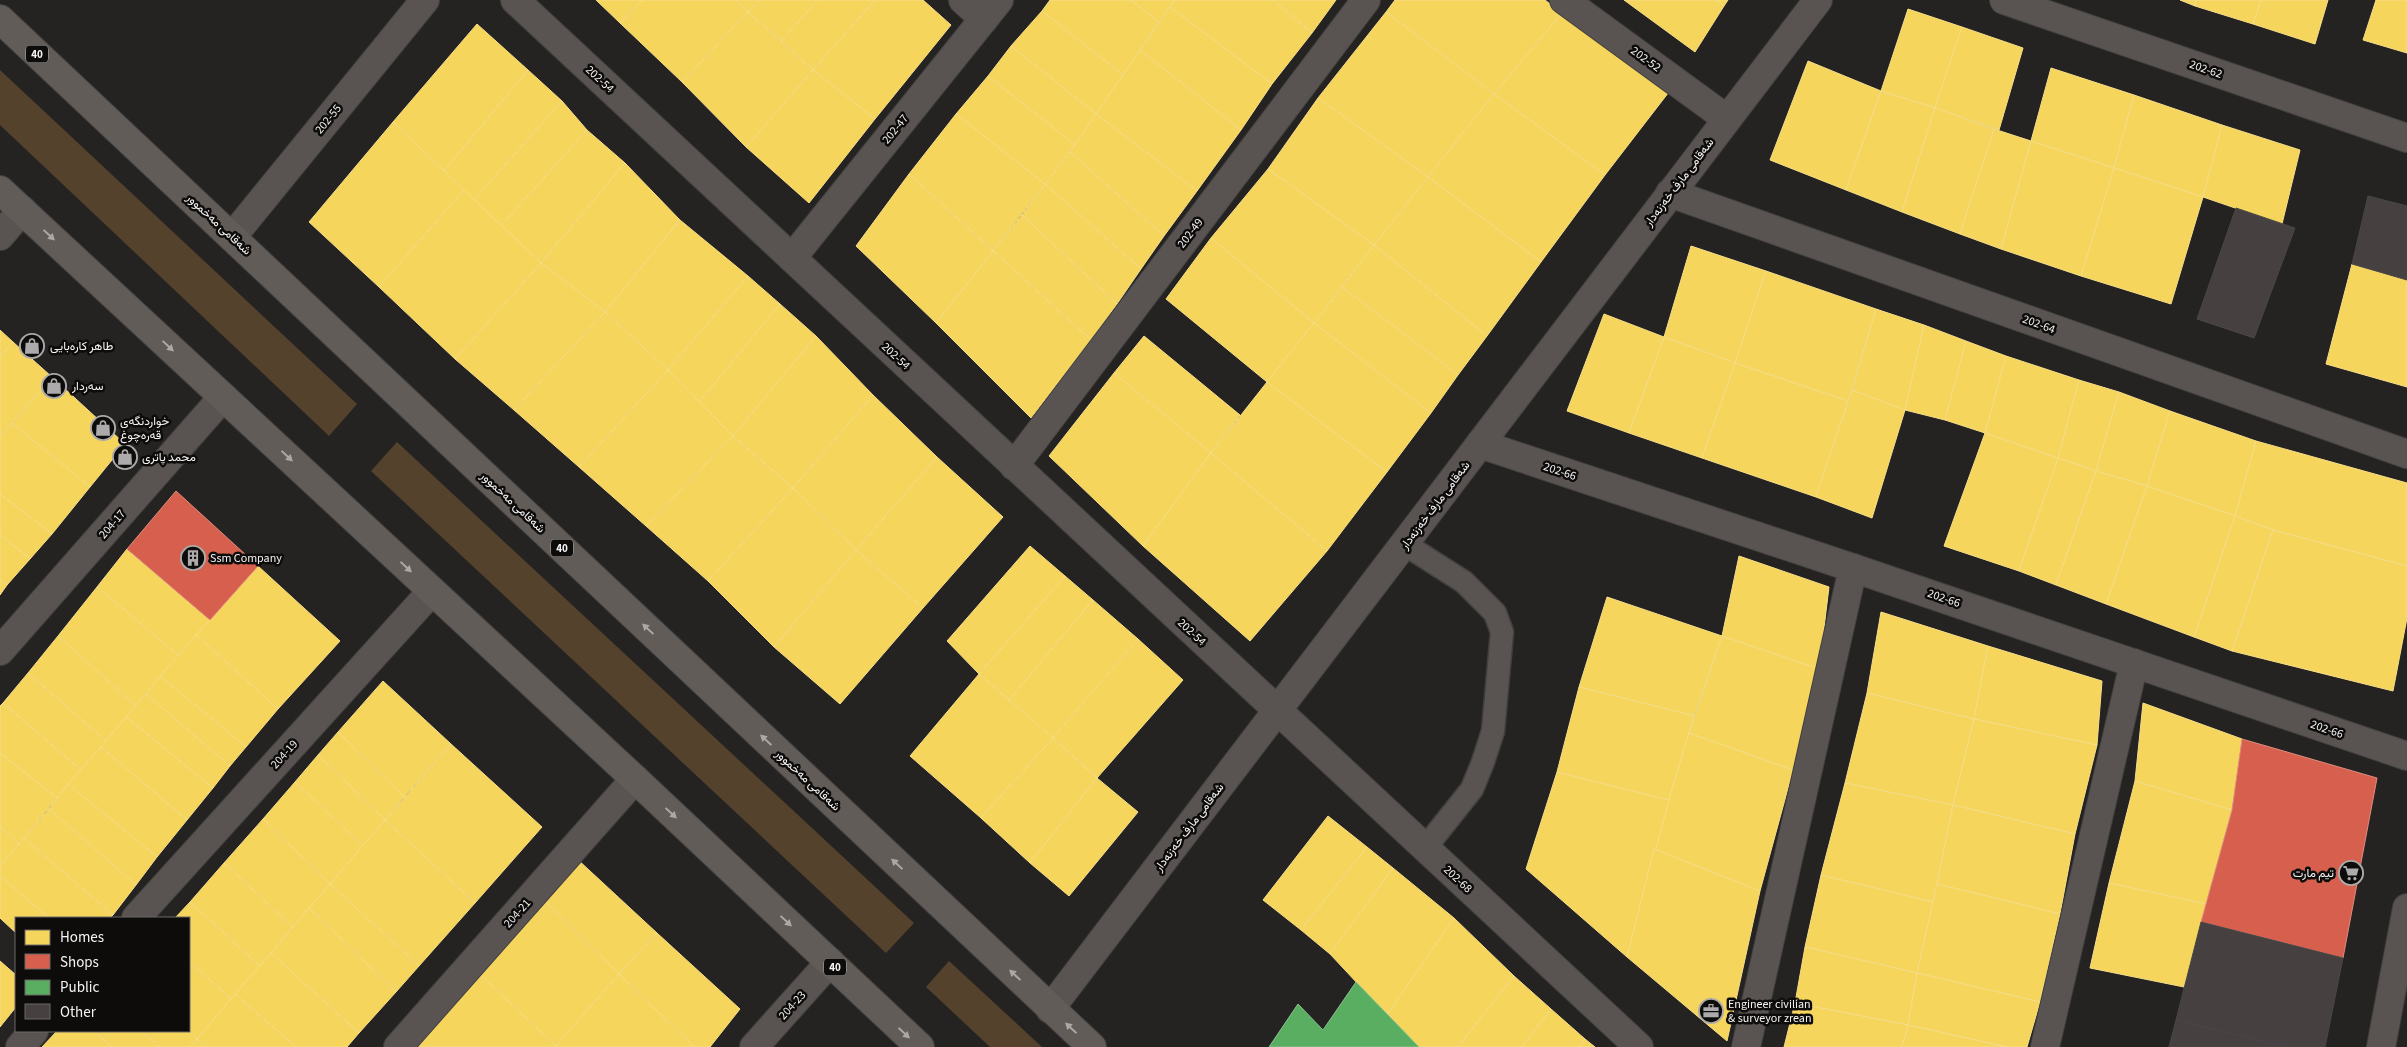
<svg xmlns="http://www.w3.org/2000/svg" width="2407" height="1047" viewBox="0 0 2407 1047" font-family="'Source Sans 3',Vazirmatn,sans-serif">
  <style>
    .forest { fill: #54422d }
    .homes { fill: #f6d55c; stroke: #f6de89 }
    .shops { fill: #d6604d; stroke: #df8c7f }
    .public { fill: #5aae61; stroke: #88c38d }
    .building { fill: #464041; stroke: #494747 }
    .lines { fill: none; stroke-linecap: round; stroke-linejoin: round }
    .service-casing { stroke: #41403f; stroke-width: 25 }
    .minor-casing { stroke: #41403f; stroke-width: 30 }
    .tertiary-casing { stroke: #41403f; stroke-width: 30 }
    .trunk-casing { stroke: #41403f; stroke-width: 30 }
    .service { stroke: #595452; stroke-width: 22 }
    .minor { stroke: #595452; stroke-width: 28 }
    .tertiary { stroke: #595452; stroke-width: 28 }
    .trunk { stroke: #625c59; stroke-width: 28 }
    .oneway { fill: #aca8a6 }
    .labels { text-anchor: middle; stroke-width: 5; stroke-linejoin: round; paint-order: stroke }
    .shield { fill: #0d0c0b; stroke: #afaead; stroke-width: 1 }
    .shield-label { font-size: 11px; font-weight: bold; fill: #f5f3f3 }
    .street-label { font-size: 12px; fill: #f5f3f3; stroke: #0d0c0b }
    .poi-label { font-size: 12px; fill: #f5f3f3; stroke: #0d0c0b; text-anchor: start }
  </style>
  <rect width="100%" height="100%" fill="#242322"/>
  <!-- forest -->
  <g class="forest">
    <path d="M0 70 357 404 329 436 0 125Z"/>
    <path d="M397 442 914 923 886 953 371 471Z"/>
    <path d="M949 961 1042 1047H990L926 987Z"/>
  </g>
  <!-- homes -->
  <g class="homes">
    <path d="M596 0H642L620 23Z"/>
    <path d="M642 0H737L748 12 682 82 620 23Z"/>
    <path d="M737 0H759L748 12Z"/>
    <path d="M759 0H818L781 41 748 12Z"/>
    <path d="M818 0H875L813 70 781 41Z"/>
    <path d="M875 0H923L951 25 875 119 813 70Z"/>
    <path d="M1050 0H1131L1159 22 1123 75 1042 11Z"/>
    <path d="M1131 0H1175L1159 22Z"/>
    <path d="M1175 0H1273L1312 33 1272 84 1170 7Z"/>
    <path d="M1273 0H1336L1312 33Z"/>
    <path d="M1395 0H1545L1562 13 1494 94 1386 12Z"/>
    <path d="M1624 0H1716L1724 6 1695 52Z"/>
    <path d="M1716 0H1728L1724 6Z"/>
    <path d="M2180 0H2196L2195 6Z"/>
    <path d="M2196 0H2261L2253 24 2195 6Z"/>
    <path d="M2261 0H2328L2315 44 2253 24Z"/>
    <path d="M2376 0H2407V53L2363 40Z"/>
    <path d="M1170 7 1272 84 1241 130 1140 50Z"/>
    <path d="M1908 9 1962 27 1935 108 1881 91Z"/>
    <path d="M1042 11 1123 75 1096 114 1011 46Z"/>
    <path d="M748 12 813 70 746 147 682 82Z"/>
    <path d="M1386 12 1494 94 1428 177 1318 98Z"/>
    <path d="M1562 13 1672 88 1605 175 1494 94Z"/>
    <path d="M477 24 528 70 444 171 393 122Z"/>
    <path d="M1962 27 2023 48 1999 130 1935 108Z"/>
    <path d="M1011 46 1096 114 1075 145 988 76Z"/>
    <path d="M1140 50 1241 130 1197 191 1096 114Z"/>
    <path d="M1808 61 1881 91 1846 190 1770 160Z"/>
    <path d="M2051 68 2134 95 2114 168 2031 141Z"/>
    <path d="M528 70 562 101 474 200 444 171Z"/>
    <path d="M813 70 875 119 809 203 746 147Z"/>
    <path d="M988 76 1075 145 1045 184 956 114Z"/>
    <path d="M1881 91 1935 108 1902 212 1846 190Z"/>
    <path d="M1494 94 1605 175 1541 262 1428 177Z"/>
    <path d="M2134 95 2222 125 2203 197 2114 168Z"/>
    <path d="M1318 98 1428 177 1374 245 1268 169Z"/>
    <path d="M562 101 587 130 501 226 474 200Z"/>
    <path d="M1935 108 1994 129 1960 234 1902 212Z"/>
    <path d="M956 114 1045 184 993 251 909 174Z"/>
    <path d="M1096 114 1197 191 1164 236 1070 152Z"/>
    <path d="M393 122 464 190 379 287 309 222Z"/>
    <path d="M2222 125 2300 150 2282 224 2203 197Z"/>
    <path d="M1994 129 2031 141 2001 249 1960 234Z"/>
    <path d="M587 130 625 163 541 263 501 226Z"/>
    <path d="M2031 141 2114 168 2081 276 2001 249Z"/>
    <path d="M1070 152 1164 236 1141 269 1045 184Z"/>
    <path d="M625 163 680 220 605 312 541 263Z"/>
    <path d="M2114 168 2203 197 2171 304 2081 276Z"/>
    <path d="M1268 169 1374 245 1314 323 1211 238Z"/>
    <path d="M909 174 993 251 936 323 856 246Z"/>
    <path d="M1428 177 1541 262 1487 336 1374 245Z"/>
    <path d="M1045 184 1141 269 1117 304 1022 215Z"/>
    <path d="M464 190 541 263 455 359 379 287Z"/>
    <path d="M1022 215 1117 304 1091 340 993 251Z"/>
    <path d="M680 220 748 276 668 370 605 312Z"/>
    <path d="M1211 238 1314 323 1267 382 1166 299Z"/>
    <path d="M1374 245 1487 336 1458 375 1342 287Z"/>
    <path d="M1691 246 1766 271 1735 363 1664 337Z"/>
    <path d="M993 251 1091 340 1031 418 936 323Z"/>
    <path d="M541 263 605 312 514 410 455 359Z"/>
    <path d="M2352 264 2407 280V387L2326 364Z"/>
    <path d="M1766 271 1876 309 1848 401 1735 363Z"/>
    <path d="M748 276 780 304 699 402 668 370Z"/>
    <path d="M1342 287 1458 375 1431 413 1314 323Z"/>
    <path d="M780 304 816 336 733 436 699 402Z"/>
    <path d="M1876 309 1924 325 1905 410 1852 390Z"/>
    <path d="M605 312 668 370 579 467 514 410Z"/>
    <path d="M1604 314 1664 337 1629 433 1567 411Z"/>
    <path d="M1314 323 1431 413 1387 472 1267 382Z"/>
    <path d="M1924 325 1966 341 1945 420 1905 410Z"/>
    <path d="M0 330 13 342 0 357Z"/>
    <path d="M816 336 873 395 793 488 733 436Z"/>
    <path d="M1144 336 1240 415 1211 453 1114 373Z"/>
    <path d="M1664 337 1735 363 1702 458 1629 433Z"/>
    <path d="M1966 341 2006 356 1985 433 1945 420Z"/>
    <path d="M13 342 52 377 0 436V357Z"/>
    <path d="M2006 356 2079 380 2058 458 1985 433Z"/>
    <path d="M1735 363 1848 401 1816 497 1702 458Z"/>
    <path d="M668 370 733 436 646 526 579 467Z"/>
    <path d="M1114 373 1211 453 1143 546 1049 456Z"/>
    <path d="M52 377 125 444 90 487 12 423Z"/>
    <path d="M2079 380 2119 392 2096 471 2058 458Z"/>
    <path d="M1267 382 1387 472 1327 551 1211 453Z"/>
    <path d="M1852 390 1905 410 1872 518 1816 497Z"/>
    <path d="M2119 392 2170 411 2147 486 2096 471Z"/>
    <path d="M873 395 937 457 856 550 793 488Z"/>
    <path d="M2170 411 2256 441 2235 516 2147 486Z"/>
    <path d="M12 423 90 487 52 534 0 494V436Z"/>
    <path d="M1985 433 2058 458 2019 571 1944 546Z"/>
    <path d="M733 436 793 488 708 581 646 526Z"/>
    <path d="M2256 441 2407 483V566L2273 530 2235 516Z"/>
    <path d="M1211 453 1327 551 1250 641 1143 546Z"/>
    <path d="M937 457 1003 517 923 608 856 550Z"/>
    <path d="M2058 458 2096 471 2056 585 2019 571Z"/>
    <path d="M2096 471 2147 486 2106 604 2056 585Z"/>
    <path d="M2147 486 2235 516 2194 637 2106 604Z"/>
    <path d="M793 488 856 550 774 647 708 581Z"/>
    <path d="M0 494 52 534 30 559 0 535Z"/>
    <path d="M2235 516 2273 530 2232 651 2194 637Z"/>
    <path d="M2273 530 2407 566V618L2393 691 2232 651Z"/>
    <path d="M0 535 30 559 7 585 0 579Z"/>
    <path d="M1030 546 1065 576 979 674 947 641Z"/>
    <path d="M127 549 210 620 178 655 97 587Z"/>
    <path d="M856 550 923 608 840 704 774 647Z"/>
    <path d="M1739 556 1829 587 1819 669 1722 636Z"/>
    <path d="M258 566 340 641 278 709 196 635Z"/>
    <path d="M1065 576 1093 600 1009 700 979 674Z"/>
    <path d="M0 579 7 585 0 595Z"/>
    <path d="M97 587 178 655 136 706 58 636Z"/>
    <path d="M1607 597 1722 636 1694 716 1579 687Z"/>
    <path d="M1093 600 1138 639 1053 738 1009 700Z"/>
    <path d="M1881 612 1988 646 1974 719 1867 693Z"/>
    <path d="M196 635 278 709 246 747 160 676Z"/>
    <path d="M58 636 136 706 106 741 28 673Z"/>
    <path d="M1722 636 1819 669 1793 770 1689 733Z"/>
    <path d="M1138 639 1183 680 1097 778 1053 738Z"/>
    <path d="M1988 646 2102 681 2097 745 1974 719Z"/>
    <path d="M28 673 106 741 81 770 3 703Z"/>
    <path d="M979 674 1053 738 981 818 910 756Z"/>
    <path d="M160 676 246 747 230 766 146 694Z"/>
    <path d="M383 681 451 744 404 797 338 732Z"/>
    <path d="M1579 687 1694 716 1669 800 1557 772Z"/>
    <path d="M1867 693 1974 719 1953 805 1845 783Z"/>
    <path d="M146 694 230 766 213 788 126 717Z"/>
    <path d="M3 703 81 770 57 798 0 753V706Z"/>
    <path d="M2143 703 2242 739 2232 810 2135 781Z"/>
    <path d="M126 717 213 788 187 820 101 747Z"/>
    <path d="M1974 719 2097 745 2075 834 1953 805Z"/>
    <path d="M338 732 404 797 385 820 318 755Z"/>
    <path d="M1689 733 1793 770 1760 891 1654 849Z"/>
    <path d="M1053 738 1097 778 1030 863 981 818Z"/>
    <path d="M451 744 542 827 475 903 385 820Z"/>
    <path d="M101 747 187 820 157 857 68 784Z"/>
    <path d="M0 753 57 798 19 844 0 826Z"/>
    <path d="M318 755 385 820 363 846 295 782Z"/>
    <path d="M1557 772 1669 800 1627 957 1526 869Z"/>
    <path d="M1097 778 1138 812 1069 896 1030 863Z"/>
    <path d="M2135 781 2232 810 2206 904 2109 883Z"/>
    <path d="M295 782 363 846 330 884 263 819Z"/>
    <path d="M1845 783 1953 805 1933 902 1821 875Z"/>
    <path d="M68 784 157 857 136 885 49 809Z"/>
    <path d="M1953 805 2075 834 2060 914 1937 884Z"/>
    <path d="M49 809 136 885 113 915 24 838Z"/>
    <path d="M1328 816 1367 847 1301 930 1263 900Z"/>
    <path d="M263 819 330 884 293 927 224 863Z"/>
    <path d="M385 820 475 903 419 966 330 884Z"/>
    <path d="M0 826 19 844 0 866Z"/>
    <path d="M24 838 113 915 110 918H49L0 876V866Z"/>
    <path d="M1367 847 1393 868 1330 954 1301 930Z"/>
    <path d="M1654 849 1760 891 1727 1041 1627 957Z"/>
    <path d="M576 858 657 933 619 974 539 895Z"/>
    <path d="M224 863 293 927 260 966 190 902Z"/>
    <path d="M1393 868 1454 918 1387 1015 1330 954Z"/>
    <path d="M1821 875 1933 902 1917 973 1805 947Z"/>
    <path d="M0 876 49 918H16V933L0 918Z"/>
    <path d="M2109 883 2206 904 2184 987 2090 968Z"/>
    <path d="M330 884 419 966 396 992 309 908Z"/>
    <path d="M1937 884 2060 914 2040 1002 1917 973Z"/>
    <path d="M539 895 619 974 556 1046 473 968Z"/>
    <path d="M190 902 260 966 231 999 189 961V918H175Z"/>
    <path d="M309 908 396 992 359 1033 271 953Z"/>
    <path d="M1454 918 1514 976 1458 1047H1419L1387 1015Z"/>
    <path d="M657 933 740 1009 710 1047H694L619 974Z"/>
    <path d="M1805 947 1917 973 1908 1025 1795 1003Z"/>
    <path d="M271 953 359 1033 347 1047H296L235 994Z"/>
    <path d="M0 961 16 975V1007L0 1027Z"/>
    <path d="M189 961 231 999 197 1039 188 1031Z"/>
    <path d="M473 968 556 1046 555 1047H404Z"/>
    <path d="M1917 973 2040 1002 2027 1047H2007L1908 1025Z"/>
    <path d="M619 974 694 1047H555Z"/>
    <path d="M1514 976 1551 1009 1522 1047H1458Z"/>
    <path d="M235 994 296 1047H206L197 1039Z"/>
    <path d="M1795 1003 1908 1025 1902 1047H1784Z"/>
    <path d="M1551 1009 1585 1039 1579 1047H1522Z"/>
    <path d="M1908 1025 2007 1047H1902Z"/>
    <path d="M57 1031H94L112 1047H42Z"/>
    <path d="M94 1031H141L159 1047H112Z"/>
    <path d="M141 1031H188L197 1039 190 1047H159Z"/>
    <path d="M197 1039 206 1047H190Z"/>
    <path d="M1585 1039 1595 1047H1579Z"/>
  </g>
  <!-- shops -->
  <g class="shops">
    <path d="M176 491 258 566 210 620 127 549Z"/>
    <path d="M2242 739 2377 778 2343 958 2201 922 2232 810Z"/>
  </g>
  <!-- public -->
  <path class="public" d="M1356 982 1419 1047H1269L1298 1004 1323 1030Z"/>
  <!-- building -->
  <g class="building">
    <path d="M2368 196 2407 206V280L2352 264Z"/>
    <path d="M2236 208 2295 228 2254 338 2197 319Z"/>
    <path d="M2201 922 2343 958 2325 1047H2286L2176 1020Z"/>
    <path d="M2176 1020 2286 1047H2169Z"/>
  </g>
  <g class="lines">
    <defs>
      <path id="service" d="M1406 545 1464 582 1495 613 1502 632 1493 731 1483 762 1472 789 1425 848"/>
      <g id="minor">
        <path d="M515 0 1639 1047"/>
        <path d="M963 0 984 19"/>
        <path d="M1564 0 1727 119"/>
        <path d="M2004 0 2407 138"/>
        <path d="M1670 193 2407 454"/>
        <path d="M0 236 22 210"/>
        <path d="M232 237 425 0"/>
        <path d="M792 258 999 0"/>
        <path d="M1480 444 1853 568 2407 756"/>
        <path d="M1014 466 1366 0"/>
        <path d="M0 651 223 397"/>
        <path d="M136 918 432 591"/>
        <path d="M20 1047 34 1031"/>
        <path d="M398 1047 635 779"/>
        <path d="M754 1047 830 962"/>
        <path d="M1746 1047 1853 568"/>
        <path d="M2045 1047 2134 663"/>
      </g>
      <g id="tertiary">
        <path d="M1050 1009 1818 0"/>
        <path d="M2381 1047 2407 908"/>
      </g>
      <g id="trunk">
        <path d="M0 19 1092 1047"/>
        <path d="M0 190 635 779 920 1047"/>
      </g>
    </defs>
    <!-- service casing -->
    <use href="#service" class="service-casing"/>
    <!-- minor casing -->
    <use href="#minor" class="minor-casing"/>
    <!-- tertiary casing -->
    <use href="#tertiary" class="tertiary-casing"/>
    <!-- trunk casing -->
    <use href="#trunk" class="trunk-casing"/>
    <!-- service -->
    <use href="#service" class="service"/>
    <!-- minor -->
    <use href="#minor" class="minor"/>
    <!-- tertiary -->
    <use href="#tertiary" class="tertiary"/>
    <!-- trunk -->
    <use href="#trunk" class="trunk"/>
  </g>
  <!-- one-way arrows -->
  <defs><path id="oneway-solid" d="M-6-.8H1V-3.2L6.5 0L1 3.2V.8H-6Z" transform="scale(1.25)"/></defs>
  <g class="oneway">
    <use href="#oneway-solid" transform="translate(49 235) rotate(43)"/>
    <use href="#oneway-solid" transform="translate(168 346) rotate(43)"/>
    <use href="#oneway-solid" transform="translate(287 456) rotate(43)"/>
    <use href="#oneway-solid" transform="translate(406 567) rotate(43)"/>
    <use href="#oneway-solid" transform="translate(648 629) rotate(-137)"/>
    <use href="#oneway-solid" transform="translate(766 740) rotate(-137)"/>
    <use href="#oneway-solid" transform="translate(671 813) rotate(43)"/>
    <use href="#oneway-solid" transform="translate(897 864) rotate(-137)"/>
    <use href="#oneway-solid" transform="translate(786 921) rotate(43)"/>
    <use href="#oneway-solid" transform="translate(1015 975) rotate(-137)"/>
    <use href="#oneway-solid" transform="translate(1071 1028) rotate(-137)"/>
    <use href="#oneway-solid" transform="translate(904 1033) rotate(43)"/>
  </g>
  <!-- icons -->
  <defs>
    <symbol id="shop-ring" viewBox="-11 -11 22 22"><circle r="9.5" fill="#0d0c0b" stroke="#acaaaa" stroke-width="1.5"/><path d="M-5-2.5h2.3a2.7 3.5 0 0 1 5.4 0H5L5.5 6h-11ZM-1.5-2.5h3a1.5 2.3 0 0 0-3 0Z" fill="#acaaaa"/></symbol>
    <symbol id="building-ring" viewBox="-11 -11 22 22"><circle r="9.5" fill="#0d0c0b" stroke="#acaaaa" stroke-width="1.5"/><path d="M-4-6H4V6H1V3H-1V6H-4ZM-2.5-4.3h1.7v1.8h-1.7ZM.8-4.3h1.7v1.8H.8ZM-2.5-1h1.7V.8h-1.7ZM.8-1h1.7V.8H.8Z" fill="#acaaaa"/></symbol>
    <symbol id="supermarket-ring" viewBox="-11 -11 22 22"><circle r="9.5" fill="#0d0c0b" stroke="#acaaaa" stroke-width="1.5"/><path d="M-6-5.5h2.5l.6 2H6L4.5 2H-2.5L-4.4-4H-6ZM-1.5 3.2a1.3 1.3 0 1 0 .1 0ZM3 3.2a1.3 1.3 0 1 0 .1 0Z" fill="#acaaaa"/></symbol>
    <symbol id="office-ring" viewBox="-11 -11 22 22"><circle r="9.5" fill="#0d0c0b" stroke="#acaaaa" stroke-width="1.5"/><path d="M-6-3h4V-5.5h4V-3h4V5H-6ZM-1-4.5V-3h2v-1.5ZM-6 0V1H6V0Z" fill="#acaaaa"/></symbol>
  </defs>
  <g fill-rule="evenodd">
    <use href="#shop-ring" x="18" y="332" width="28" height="28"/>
    <use href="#shop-ring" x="40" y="372" width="28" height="28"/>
    <use href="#shop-ring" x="89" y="414" width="28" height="28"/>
    <use href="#shop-ring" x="111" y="443" width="28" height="28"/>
    <use href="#building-ring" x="179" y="544" width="28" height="28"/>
    <use href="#supermarket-ring" x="2337" y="859" width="28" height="28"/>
    <use href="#office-ring" x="1697" y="997" width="28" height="28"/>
  </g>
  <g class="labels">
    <!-- shield labels -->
    <g class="shield">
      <rect x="26" y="45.5" width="22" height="17" rx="4"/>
      <rect x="551" y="539.5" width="22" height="17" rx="4"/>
      <rect x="824" y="958.5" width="22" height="17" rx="4"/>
    </g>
    <g class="shield-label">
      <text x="37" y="58">40</text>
      <text x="562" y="552">40</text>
      <text x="835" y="971">40</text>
    </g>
    <!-- street labels -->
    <g class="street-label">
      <text transform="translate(1646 59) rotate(36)" y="4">202-52</text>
      <text transform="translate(2206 69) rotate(19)" y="4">202-62</text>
      <text transform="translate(600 79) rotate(43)" y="4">202-54</text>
      <text transform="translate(328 119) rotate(-51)" y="4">202-55</text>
      <text transform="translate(895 129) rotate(-51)" y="4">202-47</text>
      <text transform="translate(1679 182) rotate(-53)" y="4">شەقامی مارف خەزنەدار</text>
      <text transform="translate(219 224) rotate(43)" y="4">شەقامی مەخموور</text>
      <text transform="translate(1190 233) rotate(-53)" y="4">202-49</text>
      <text transform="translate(2039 324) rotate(20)" y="4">202-64</text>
      <text transform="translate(896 356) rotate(43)" y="4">202-54</text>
      <text transform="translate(1560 471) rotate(18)" y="4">202-66</text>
      <text transform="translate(513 502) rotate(43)" y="4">شەقامی مەخموور</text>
      <text transform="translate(1435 505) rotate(-53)" y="4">شەقامی مارف خەزنەدار</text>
      <text transform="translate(112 524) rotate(-49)" y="4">204-17</text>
      <text transform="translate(1944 598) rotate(19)" y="4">202-66</text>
      <text transform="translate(1192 632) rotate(43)" y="4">202-54</text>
      <text transform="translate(2327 729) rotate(19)" y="4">202-66</text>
      <text transform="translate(284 754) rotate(-48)" y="4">204-19</text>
      <text transform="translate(808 780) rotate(43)" y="4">شەقامی مەخموور</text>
      <text transform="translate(1189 827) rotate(-53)" y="4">شەقامی مارف خەزنەدار</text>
      <text transform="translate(1458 879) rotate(43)" y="4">202-68</text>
      <text transform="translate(517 913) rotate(-48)" y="4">204-21</text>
      <text transform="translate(792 1005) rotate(-48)" y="4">204-23</text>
    </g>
    <!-- poi labels -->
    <g class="poi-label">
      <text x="50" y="350">طاهر کارەبایی</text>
      <text x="72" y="390">سەردار</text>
      <text x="120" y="425">خواردنگەی<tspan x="120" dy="14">قەرەچوغ</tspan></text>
      <text x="142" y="461">محمد پاتری</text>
      <text x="210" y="562">Ssm Company</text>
      <text x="2334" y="877" text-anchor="end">تيم مارت</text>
      <text x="1728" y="1008">Engineer civilian<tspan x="1728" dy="14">&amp; surveyor zrean</tspan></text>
    </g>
  </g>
  <!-- legend -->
  <rect x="15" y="917" width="175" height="115" fill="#0d0c0b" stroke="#6a6868"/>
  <rect x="25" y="930" width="25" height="15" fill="#f6d55c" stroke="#6a6868"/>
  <text x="60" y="942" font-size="15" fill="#f5f3f3">Homes</text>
  <rect x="25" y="954" width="25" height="15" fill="#d6604d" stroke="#6a6868"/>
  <text x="60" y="967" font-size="15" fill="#f5f3f3">Shops</text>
  <rect x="25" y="980" width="25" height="15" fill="#5aae61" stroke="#6a6868"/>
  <text x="60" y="992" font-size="15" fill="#f5f3f3">Public</text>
  <rect x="25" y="1004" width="25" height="15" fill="#464041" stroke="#6a6868"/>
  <text x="60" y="1017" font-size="15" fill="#f5f3f3">Other</text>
</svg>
